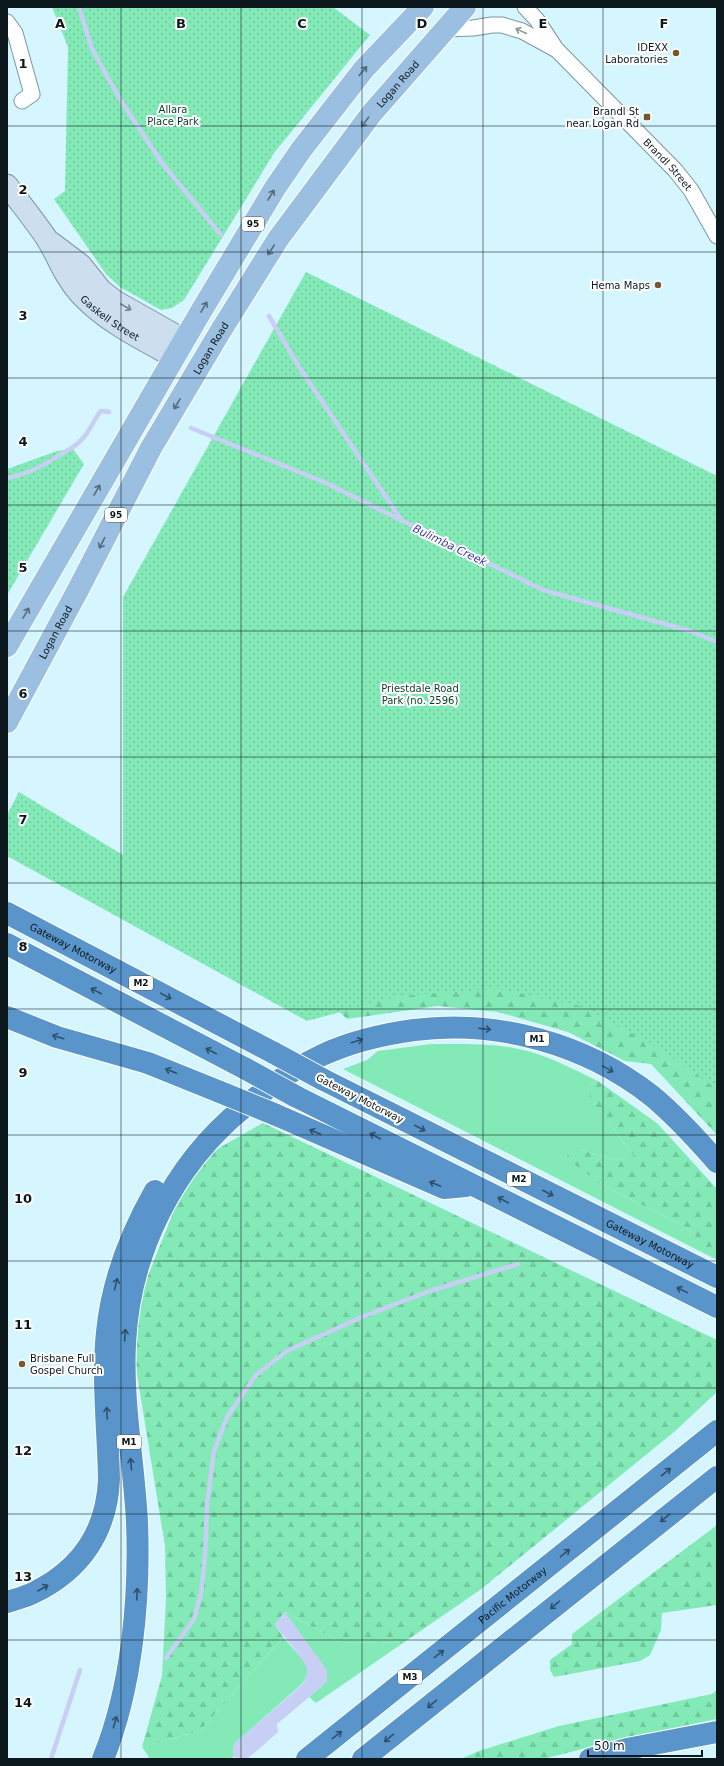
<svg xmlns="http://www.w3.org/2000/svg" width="724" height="1766" viewBox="0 0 724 1766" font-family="'DejaVu Sans',sans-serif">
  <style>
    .grass { fill: #83eab7 }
    .forest { fill: url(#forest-firs) }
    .park { fill: url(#park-dots) }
    .water { fill: #c7cff4 }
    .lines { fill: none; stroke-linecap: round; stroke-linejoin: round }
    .stream { stroke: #c7cff4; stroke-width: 4.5 }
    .street-casing { stroke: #7a98a1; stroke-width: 17 }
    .secondary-casing { stroke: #7a98a1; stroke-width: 23 }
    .primary-casing { stroke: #fff; stroke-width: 24 }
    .highway-casing { stroke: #fff; stroke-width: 24 }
    .street { stroke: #fff; stroke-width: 15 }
    .secondary { stroke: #cddfef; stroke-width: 21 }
    .primary { stroke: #9bbfe0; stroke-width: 22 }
    .highway { stroke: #5995cb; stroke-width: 22 }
    .highway-bridge-casing { stroke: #fff; stroke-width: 24; stroke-linecap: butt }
    .highway-bridge { stroke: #5995cb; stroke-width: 22 }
    .oneway { stroke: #929798 }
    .oneway2 { stroke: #546c7e }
    .oneway3 { stroke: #768590 }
    .oneway4 { stroke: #2f506a }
    .grid { fill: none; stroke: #0c181b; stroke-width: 1; stroke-opacity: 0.55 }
    .poi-dot { fill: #76582d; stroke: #fff; stroke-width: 1.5 }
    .labels { text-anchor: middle; stroke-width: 4; stroke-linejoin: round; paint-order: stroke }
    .shield { fill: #fff; stroke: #555d5f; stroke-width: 1 }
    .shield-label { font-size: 9px; font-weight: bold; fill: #0c181b }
    .poi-label { font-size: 10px; fill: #0c181b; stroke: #fff; text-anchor: end }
    .street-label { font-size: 10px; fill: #0c181b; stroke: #fff }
    .park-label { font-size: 10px; fill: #073a25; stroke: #fff }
    .water-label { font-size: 11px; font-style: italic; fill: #35389c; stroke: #fff }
    .grid-label { font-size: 13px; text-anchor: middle; font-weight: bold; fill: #0c181b; stroke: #fff; stroke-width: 4; stroke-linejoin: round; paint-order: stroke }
  </style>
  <defs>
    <pattern id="forest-firs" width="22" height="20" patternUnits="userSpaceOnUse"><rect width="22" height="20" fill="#83eab7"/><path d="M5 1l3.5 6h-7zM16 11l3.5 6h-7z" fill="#70c89d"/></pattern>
    <pattern id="park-dots" width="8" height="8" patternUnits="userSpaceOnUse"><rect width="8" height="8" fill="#83eab7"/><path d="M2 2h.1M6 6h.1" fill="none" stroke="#70c89d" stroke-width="1.8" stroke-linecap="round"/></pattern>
  </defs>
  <rect width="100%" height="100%" fill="#d5f5ff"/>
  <!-- grass -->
  <g class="grass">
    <path d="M431 1044C460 1044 491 1043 519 1049 547 1055 573 1069 598 1081L588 1085 609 1123 634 1156 615 1160 578 1149 603 1185 689 1229 717 1260 343 1069 367 1060 378 1051Z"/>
    <path d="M285 1612 340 1642 403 1643 316 1703 309 1697 327 1682Z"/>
    <path d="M283 1637 305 1662 308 1672 303 1683 234 1744 233 1757 231 1759H148L149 1757 142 1747 200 1731Z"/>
  </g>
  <!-- forest -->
  <g class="forest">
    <path d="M508 962 717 1049V1135L651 1064 625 1061 568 1032 498 1012 438 1006 347 1019 330 1003Z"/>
    <path d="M598 1081 658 1124 717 1189V1258H714L689 1229 603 1185 568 1160 567 1152 578 1149 615 1160 634 1156 609 1123 593 1117 588 1085Z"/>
    <path d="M263 1123 717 1340V1392L674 1432 480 1590 403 1643 340 1642 285 1612 275 1624 283 1637 200 1731 142 1747 162 1676 166 1598 165 1546 136 1368V1321L145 1283 181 1193 205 1156Z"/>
    <path d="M717 1525V1605L662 1613 661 1630 650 1655 640 1661 554 1677 550 1670V1660L572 1644V1634Z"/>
    <path d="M717 1690V1719L626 1738 543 1759H461L479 1751 559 1726 712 1694Z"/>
  </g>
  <!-- park -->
  <g class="park">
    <path d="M52 7H333L370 35 274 153 184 300 172 308 161 310 120 287 106 274 54 199 65 191 68 47Z"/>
    <path d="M306 272 717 476V1089L662 1050 580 1006 498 989 400 996 307 1021 7 856V815L19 792 123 855V597Z"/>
    <path d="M73 449 84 464 7 595V469L57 451Z"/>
  </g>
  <!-- water -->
  <path class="water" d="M285 1612 327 1670V1682L277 1724 278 1732 247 1759 233 1757 234 1744 303 1684 308 1672C302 1654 285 1640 275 1624Z"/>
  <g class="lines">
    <!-- stream -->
    <g class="stream">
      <path d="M79 7 92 49 121 101 162 163 221 235"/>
      <path d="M269 316 299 367 402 521"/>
      <path d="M191 428 326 483 543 590 690 631 717 642"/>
      <path d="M7 478C25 475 40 468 55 458 67 450 74 449 84 437 91 429 94 419 101 411L109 412"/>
      <path d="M166 1658 194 1619 201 1593 205 1557 207 1505 214 1451 227 1417 256 1375 287 1351 364 1316 430 1291 518 1264"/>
      <path d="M51 1759 80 1670"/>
    </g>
    <defs>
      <g id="street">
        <path id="s1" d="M525 7 537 20 556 49 675 170 691 190 717 236"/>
        <path d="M7 22 15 33 32 94 22 101"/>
        <path d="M445 29 473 28 492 25H502L522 31 555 49"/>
      </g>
      <g id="secondary">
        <path id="s2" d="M7 185C20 203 35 221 47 239 59 259 64 276 80 294 106 322 141 339 174 357"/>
        <path d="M52 243 81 265 101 290 115 301 184 340"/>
      </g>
      <g id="primary">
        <path d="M7 646 200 313 275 188 301 150 364 69 423 7"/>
        <path id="s3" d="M7 722 79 588 151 448 220 332 278 239 372 113 465 7"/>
      </g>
      <g id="highway">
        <path id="s4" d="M7 913 274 1053"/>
        <path d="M7 944 246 1069"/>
        <path d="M7 1017 57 1037 148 1063 220 1092"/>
        <path id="s5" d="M322 1079 717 1277"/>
        <path d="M295 1096 717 1307"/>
        <path d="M274 1114 444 1188 466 1186"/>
        <path d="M7 1602C16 1599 25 1597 33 1593 81 1570 107 1531 109 1479 108 1430 102 1380 107 1332 112 1282 130 1235 155 1191"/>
        <path d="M103 1759C132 1688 140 1598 137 1522 134 1463 122 1403 125 1344 129 1253 173 1165 243 1108 299 1061 341 1040 414 1030 497 1019 586 1044 652 1096 676 1116 697 1139 717 1162"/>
        <path id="s6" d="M307 1759 717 1431"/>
        <path d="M363 1759 717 1477"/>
        <path d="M590 1759 627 1749 717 1732"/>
      </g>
    </defs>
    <!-- street casing -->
    <use href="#street" class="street-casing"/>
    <!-- secondary casing -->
    <use href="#secondary" class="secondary-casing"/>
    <!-- primary casing -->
    <use href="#primary" class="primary-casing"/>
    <!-- highway casing -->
    <use href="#highway" class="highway-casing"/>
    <!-- street -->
    <use href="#street" class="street"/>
    <!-- secondary -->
    <use href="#secondary" class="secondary"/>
    <!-- primary -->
    <use href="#primary" class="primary"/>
    <!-- highway -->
    <use href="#highway" class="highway"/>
    <defs>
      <g id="highway-bridge">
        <path d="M274 1053 322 1079"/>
        <path d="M246 1069 295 1096"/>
        <path d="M220 1092 274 1114"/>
      </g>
    </defs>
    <!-- highway-bridge casing -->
    <use href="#highway-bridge" class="highway-bridge-casing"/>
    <!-- highway-bridge -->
    <use href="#highway-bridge" class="highway-bridge"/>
  </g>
  <!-- one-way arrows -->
  <defs><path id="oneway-shaft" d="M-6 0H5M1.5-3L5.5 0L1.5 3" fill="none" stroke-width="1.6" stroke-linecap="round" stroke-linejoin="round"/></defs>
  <use class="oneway" href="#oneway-shaft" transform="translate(521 31) rotate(-155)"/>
  <g class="oneway2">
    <use href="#oneway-shaft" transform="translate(363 71) rotate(-50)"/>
    <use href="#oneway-shaft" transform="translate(365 122) rotate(127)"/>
    <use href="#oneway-shaft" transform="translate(271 195) rotate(-58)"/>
    <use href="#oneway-shaft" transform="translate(271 250) rotate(123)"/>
    <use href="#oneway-shaft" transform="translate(204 307) rotate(-59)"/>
    <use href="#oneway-shaft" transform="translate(177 404) rotate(121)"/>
    <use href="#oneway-shaft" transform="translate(97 490) rotate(-60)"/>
    <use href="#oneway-shaft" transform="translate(102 543) rotate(117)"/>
    <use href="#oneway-shaft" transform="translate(26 613) rotate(-60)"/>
  </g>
  <use class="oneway3" href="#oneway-shaft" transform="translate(126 307) rotate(30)"/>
  <g class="oneway4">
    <use href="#oneway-shaft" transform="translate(96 991) rotate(-152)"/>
    <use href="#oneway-shaft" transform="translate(166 996) rotate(28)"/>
    <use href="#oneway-shaft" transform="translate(485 1029) rotate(6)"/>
    <use href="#oneway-shaft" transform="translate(58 1037) rotate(-162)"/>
    <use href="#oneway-shaft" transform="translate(357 1041) rotate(-18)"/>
    <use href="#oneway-shaft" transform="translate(211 1051) rotate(-153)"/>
    <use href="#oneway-shaft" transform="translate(608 1069) rotate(29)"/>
    <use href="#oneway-shaft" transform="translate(171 1071) rotate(-159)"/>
    <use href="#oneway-shaft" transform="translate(420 1128) rotate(27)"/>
    <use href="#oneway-shaft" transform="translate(315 1132) rotate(-157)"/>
    <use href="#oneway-shaft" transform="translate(375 1136) rotate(-153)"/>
    <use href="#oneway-shaft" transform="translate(435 1184) rotate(-157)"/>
    <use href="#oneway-shaft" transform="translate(548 1193) rotate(27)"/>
    <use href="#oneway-shaft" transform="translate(503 1200) rotate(-153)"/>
    <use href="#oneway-shaft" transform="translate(116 1284) rotate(-76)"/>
    <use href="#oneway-shaft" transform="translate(682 1290) rotate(-154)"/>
    <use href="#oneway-shaft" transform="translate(125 1335) rotate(-86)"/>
    <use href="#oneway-shaft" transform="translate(107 1413) rotate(-93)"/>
    <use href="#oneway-shaft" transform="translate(131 1464) rotate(-95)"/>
    <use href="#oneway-shaft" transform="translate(666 1472) rotate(-39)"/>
    <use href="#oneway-shaft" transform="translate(665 1518) rotate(141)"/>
    <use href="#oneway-shaft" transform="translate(565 1553) rotate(-39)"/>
    <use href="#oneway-shaft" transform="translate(43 1588) rotate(-30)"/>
    <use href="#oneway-shaft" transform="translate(137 1594) rotate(-88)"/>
    <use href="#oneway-shaft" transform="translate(555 1605) rotate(141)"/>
    <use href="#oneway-shaft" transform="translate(439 1654) rotate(-38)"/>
    <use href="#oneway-shaft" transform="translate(432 1704) rotate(141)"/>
    <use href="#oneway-shaft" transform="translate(115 1722) rotate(-74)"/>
    <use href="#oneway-shaft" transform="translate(337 1735) rotate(-38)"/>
    <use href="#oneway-shaft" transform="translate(389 1738) rotate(141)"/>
  </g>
  <!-- grid -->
  <path class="grid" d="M121 7V1759M241 7V1759M362 7V1759M483 7V1759M603 7V1759M7 126H717M7 252H717M7 378H717M7 505H717M7 631H717M7 757H717M7 883H717M7 1009H717M7 1135H717M7 1261H717M7 1388H717M7 1514H717M7 1640H717"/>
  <!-- markers -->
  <g class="poi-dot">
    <circle cx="676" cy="53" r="4"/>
    <rect x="643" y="113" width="8" height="8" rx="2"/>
    <circle cx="658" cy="285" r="4"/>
    <circle cx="22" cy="1364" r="4"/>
  </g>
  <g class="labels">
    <!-- shield labels -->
    <g class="shield">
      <rect x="242" y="217" width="22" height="14" rx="3"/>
      <rect x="105" y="508" width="22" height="14" rx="3"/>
      <rect x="129" y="976" width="24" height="14" rx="3"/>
      <rect x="525" y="1032" width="24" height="14" rx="3"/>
      <rect x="507" y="1172" width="24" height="14" rx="3"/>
      <rect x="117" y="1435" width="24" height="14" rx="3"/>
      <rect x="398" y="1670" width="24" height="14" rx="3"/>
    </g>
    <g class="shield-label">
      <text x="253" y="227">95</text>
      <text x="116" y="518">95</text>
      <text x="141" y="986">M2</text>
      <text x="537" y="1042">M1</text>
      <text x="519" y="1182">M2</text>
      <text x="129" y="1445">M1</text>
      <text x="410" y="1680">M3</text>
    </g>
    <!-- poi labels -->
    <g class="poi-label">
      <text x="668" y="51">IDEXX<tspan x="668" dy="12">Laboratories</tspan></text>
      <text x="639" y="115">Brandl St<tspan x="639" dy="12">near Logan Rd</tspan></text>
      <text x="650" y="289">Hema Maps</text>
      <text x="30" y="1362" text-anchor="start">Brisbane Full<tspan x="30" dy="12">Gospel Church</tspan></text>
    </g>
    <!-- street labels -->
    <g class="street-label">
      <text dy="4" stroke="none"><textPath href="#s3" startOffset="750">Logan Road</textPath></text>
      <text dy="4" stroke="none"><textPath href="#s1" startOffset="213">Brandl Street</textPath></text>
      <text dy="4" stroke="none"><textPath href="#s2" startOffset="170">Gaskell Street</textPath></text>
      <text dy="4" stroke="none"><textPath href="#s3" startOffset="426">Logan Road</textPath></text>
      <text dy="4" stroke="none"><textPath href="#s3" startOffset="102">Logan Road</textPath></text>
      <text dy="4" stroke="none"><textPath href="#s4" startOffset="75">Gateway Motorway</textPath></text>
      <text transform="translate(360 1098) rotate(27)" y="4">Gateway Motorway</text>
      <text dy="4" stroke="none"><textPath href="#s5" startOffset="367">Gateway Motorway</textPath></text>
      <text dy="4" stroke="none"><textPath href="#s6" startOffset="263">Pacific Motorway</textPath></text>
    </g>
    <!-- park labels -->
    <g class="park-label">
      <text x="173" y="113">Allara<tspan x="173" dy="12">Place Park</tspan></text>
      <text x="420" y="692">Priestdale Road<tspan x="420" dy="12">Park (no. 2596)</tspan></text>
    </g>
    <!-- water labels -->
    <g class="water-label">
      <text transform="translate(450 545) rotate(26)" y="4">Bulimba Creek</text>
    </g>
  </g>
  <g class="grid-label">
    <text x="60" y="28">A</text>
    <text x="181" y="28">B</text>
    <text x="302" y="28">C</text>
    <text x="422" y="28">D</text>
    <text x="543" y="28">E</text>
    <text x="664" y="28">F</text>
    <text x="23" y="68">1</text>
    <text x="23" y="194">2</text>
    <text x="23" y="320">3</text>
    <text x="23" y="446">4</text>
    <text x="23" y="572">5</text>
    <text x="23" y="698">6</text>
    <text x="23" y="824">7</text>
    <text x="23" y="951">8</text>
    <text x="23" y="1077">9</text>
    <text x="23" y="1203">10</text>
    <text x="23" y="1329">11</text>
    <text x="23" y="1455">12</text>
    <text x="23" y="1581">13</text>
    <text x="23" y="1707">14</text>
  </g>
  <!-- border -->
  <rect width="724" height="1766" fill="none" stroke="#0c181b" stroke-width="16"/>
  <!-- scale -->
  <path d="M588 1750v6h114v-6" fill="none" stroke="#0c181b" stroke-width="2"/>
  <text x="594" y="1750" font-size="12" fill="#0c181b" stroke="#ffffff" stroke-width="3" paint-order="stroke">50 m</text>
</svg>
